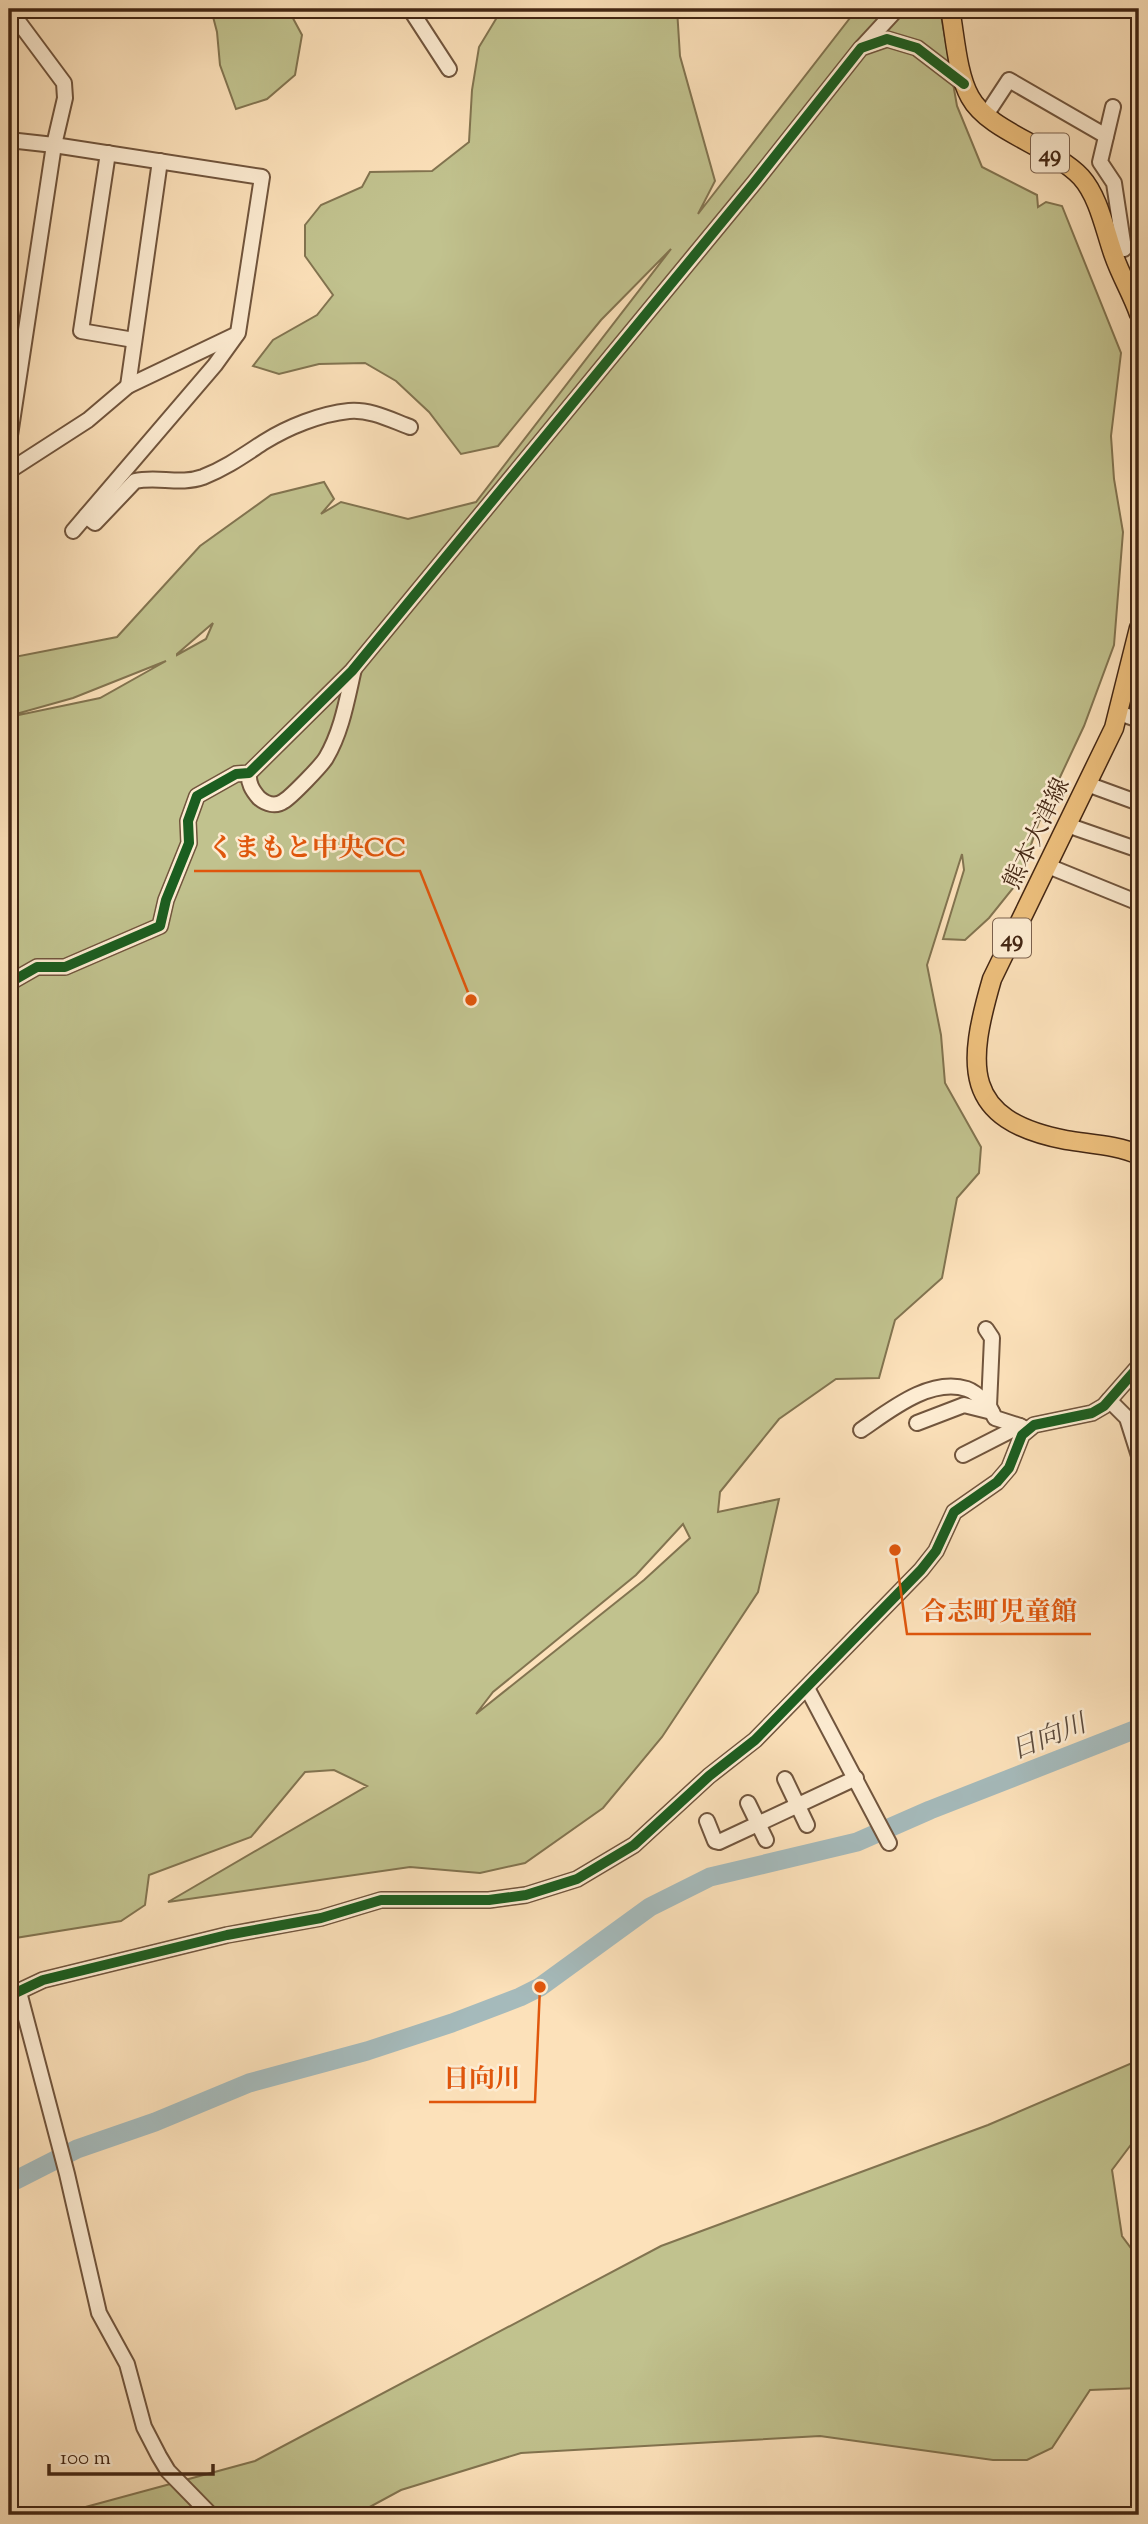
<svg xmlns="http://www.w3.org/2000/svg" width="1148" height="2524" viewBox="0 0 1148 2524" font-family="'Sorts Mill Goudy','Noto Serif JP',serif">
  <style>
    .green { fill: #c1c28e; stroke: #827450; stroke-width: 2; fill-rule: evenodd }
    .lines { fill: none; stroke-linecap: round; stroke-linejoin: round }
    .river { stroke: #a5babb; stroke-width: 19 }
    .minor-casing { stroke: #71553d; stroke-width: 18 }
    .major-casing { stroke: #432613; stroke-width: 21 }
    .minor { stroke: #fdecd2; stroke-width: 14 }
    .major { stroke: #eec07d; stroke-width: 18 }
    .cycleway-casing { stroke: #fdecd2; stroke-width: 15 }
    .cycleway { stroke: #1b5e20; stroke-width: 10 }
    .labels { text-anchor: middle; stroke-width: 5; stroke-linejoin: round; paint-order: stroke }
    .shield { fill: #fdecd2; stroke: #7b614c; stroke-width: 2 }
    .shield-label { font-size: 23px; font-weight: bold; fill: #432613 }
    .street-label { font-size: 24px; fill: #432613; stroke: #fdecd2 }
    .water-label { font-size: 26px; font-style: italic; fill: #5c4b3d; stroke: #fdecd2 }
    .leader { fill: none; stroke: #e0560c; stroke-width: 2.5 }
    .callout-dot { fill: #e0560c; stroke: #fdecd2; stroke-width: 2.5 }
    .callout-label { font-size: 26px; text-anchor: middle; font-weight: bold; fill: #e0560c; stroke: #fdecd2; stroke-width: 5; stroke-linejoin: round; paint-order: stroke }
  </style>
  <rect width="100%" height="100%" fill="#fce1ba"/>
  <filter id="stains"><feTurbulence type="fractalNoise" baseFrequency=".00286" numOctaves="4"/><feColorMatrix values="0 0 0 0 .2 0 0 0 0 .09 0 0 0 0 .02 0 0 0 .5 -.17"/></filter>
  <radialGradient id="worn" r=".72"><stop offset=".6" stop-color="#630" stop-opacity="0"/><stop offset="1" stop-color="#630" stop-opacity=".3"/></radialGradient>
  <!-- green -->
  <g class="green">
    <path d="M211 9H288L302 35 295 75 267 99 236 109 220 65 217 32Z"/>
    <path d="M502 9H677L680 56 715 181 698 214 857 9H940L957 106 982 167 1037 195 1038 207 1046 202 1062 206 1121 353 1111 436 1114 479 1123 532 1114 645 1084 726 1039 822 1018 882 989 918 965 940 943 939 964 870 962 854 927 965 941 1035 945 1083 981 1147 979 1173 957 1198 942 1278 895 1320 879 1378 836 1379 779 1419 720 1492 718 1512 779 1499 758 1592 662 1737 603 1808 525 1863 480 1873 410 1867 168 1902 367 1786 334 1770 305 1772 251 1837 149 1875 145 1905 121 1921 9 1939V717L100 698 166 661 73 698 9 716V658L117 637 200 546 271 495 324 482 334 499 321 514 341 502 408 519 476 502 671 249 601 320 498 446 461 454 429 412 396 381 365 363 319 364 279 374 253 366 273 340 317 315 333 295 305 256V225L321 205 362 187 370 172 432 171 469 142 472 90 479 47ZM213 623 206 639 177 655V654ZM683 1524 690 1538 644 1580 476 1714 493 1692 636 1575Z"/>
    <path d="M1139 2060V2134L1112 2170 1122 2236 1139 2259V2388L1090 2390 1052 2448 1027 2460H993L820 2436 521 2453 401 2490 355 2515H56L255 2461 661 2246 988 2125Z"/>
  </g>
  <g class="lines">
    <!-- river -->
    <path class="river" d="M9 2181 16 2180 77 2149 155 2122 249 2083 367 2051 452 2023 520 1997 540 1987 650 1907 710 1877 857 1842 930 1810 1139 1728"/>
    <defs>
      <g id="minor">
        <path d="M9 9 64 83 65 98 54 145 9 442"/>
        <path d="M410 9 449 69"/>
        <path d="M862 47 897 9"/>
        <path d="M1113 107 1100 162 1114 183 1124 249"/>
        <path d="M986 115 1009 80 1106 136"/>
        <path d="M9 140 54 145 262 177 238 333 215 365 73 531"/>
        <path d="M108 153 81 331 134 340"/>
        <path d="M128 386 160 161"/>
        <path d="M9 471 88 420 128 386 237 334"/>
        <path d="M86 516 95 523 135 481C157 476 181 485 203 477 226 468 244 455 264 442 288 427 320 414 349 411 370 409 391 420 410 427"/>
        <path d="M1119 713 1139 720"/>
        <path d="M249 773C248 783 252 790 259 798 266 804 276 807 284 801 292 796 321 766 326 758 342 731 347 699 354 669"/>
        <path d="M1087 784 1139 803"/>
        <path d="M1067 825 1139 850"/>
        <path d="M1048 866 1139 903"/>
        <path d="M9 983 37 967H65L160 926 166 900 189 843 188 821 197 796 236 774 249 773 352 671 754 183 861 48 887 39 917 48 964 84"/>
        <path d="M986 1329 992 1338 989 1406 995 1418 1020 1426"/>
        <path d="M1109 1400 1127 1418 1139 1456"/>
        <path d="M917 1423 964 1405 992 1412"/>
        <path d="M861 1430C889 1411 930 1377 967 1389 976 1392 983 1400 989 1406"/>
        <path d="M963 1455 1020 1426 1024 1428"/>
        <path d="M807 1688 889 1843"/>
        <path d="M785 1779 807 1825"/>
        <path d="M748 1803 766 1840"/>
        <path d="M707 1821 715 1841 719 1842 856 1778"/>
        <path d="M19 1992 67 2174 99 2313 127 2364 144 2427 159 2456 168 2471 211 2515"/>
        <path d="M9 1996 43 1980 227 1935 321 1918 381 1900H489L526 1895 577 1879 634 1845 709 1776 755 1740 921 1570 936 1551 954 1512 997 1482 1009 1468 1022 1435 1034 1425 1092 1413 1104 1406 1139 1366"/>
      </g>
      <g id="major">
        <path d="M950 9C955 35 957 74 970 97 989 132 1051 146 1081 177 1099 197 1105 231 1114 256 1121 276 1132 294 1139 314"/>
        <path d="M1139 628 1114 728 992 979C967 1065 961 1120 1066 1140 1089 1144 1118 1145 1139 1155"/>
      </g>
    </defs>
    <!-- minor casing -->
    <use href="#minor" class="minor-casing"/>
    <!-- major casing -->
    <use href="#major" class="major-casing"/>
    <!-- minor -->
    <use href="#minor" class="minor"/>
    <!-- major -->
    <use href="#major" class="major"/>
    <defs>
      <g id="cycleway">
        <path d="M9 983 37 967H65L160 926 166 900 189 843 188 821 197 796 236 774 249 773 352 671 754 183 861 48 887 39 917 48 964 84"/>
        <path d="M9 1996 43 1980 227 1935 321 1918 381 1900H489L526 1895 577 1879 634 1845 709 1776 755 1740 921 1570 936 1551 954 1512 997 1482 1009 1468 1022 1435 1034 1425 1092 1413 1104 1406 1139 1366"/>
      </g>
    </defs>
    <!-- cycleway casing -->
    <use href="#cycleway" class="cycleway-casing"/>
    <!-- cycleway -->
    <use href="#cycleway" class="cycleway"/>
  </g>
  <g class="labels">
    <!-- shield labels -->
    <g class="shield">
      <rect x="1031" y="133.5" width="38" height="39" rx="5"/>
      <rect x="993" y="918.5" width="38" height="39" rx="5"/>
    </g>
    <g class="shield-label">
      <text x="1050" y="161">49</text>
      <text x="1012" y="946">49</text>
    </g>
    <!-- street labels -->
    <g class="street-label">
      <text transform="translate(1036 833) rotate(-64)" y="8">熊本大津線</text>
    </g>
    <!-- water labels -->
    <g class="water-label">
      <text transform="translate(1048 1736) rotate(-22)" y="9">日向川</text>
    </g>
  </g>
  <!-- callouts -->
  <path class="leader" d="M471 1000L420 871H194M895 1550L907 1634H1091M540 1987L535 2102H429"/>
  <g class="callout-dot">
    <circle cx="471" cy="1000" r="7"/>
    <circle cx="895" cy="1550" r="7"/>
    <circle cx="540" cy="1987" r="7"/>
  </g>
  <g class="callout-label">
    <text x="307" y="856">くまもと中央CC</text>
    <text x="999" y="1620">合志町児童館</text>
    <text x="482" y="2087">日向川</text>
  </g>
  <!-- margin -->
  <rect width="1148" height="2524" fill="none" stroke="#fce1ba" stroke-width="35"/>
  <rect x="10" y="10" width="1127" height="2503" fill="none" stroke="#432613" stroke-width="3.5"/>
  <rect x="18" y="18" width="1113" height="2489" fill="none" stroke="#432613" stroke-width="2"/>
  <!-- scale -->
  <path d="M49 2464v10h164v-10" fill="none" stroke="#432613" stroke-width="3.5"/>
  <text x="60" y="2464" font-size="21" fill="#432613" stroke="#fdecd2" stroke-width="5" paint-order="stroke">100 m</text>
  <rect width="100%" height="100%" filter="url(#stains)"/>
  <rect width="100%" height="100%" fill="url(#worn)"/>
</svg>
